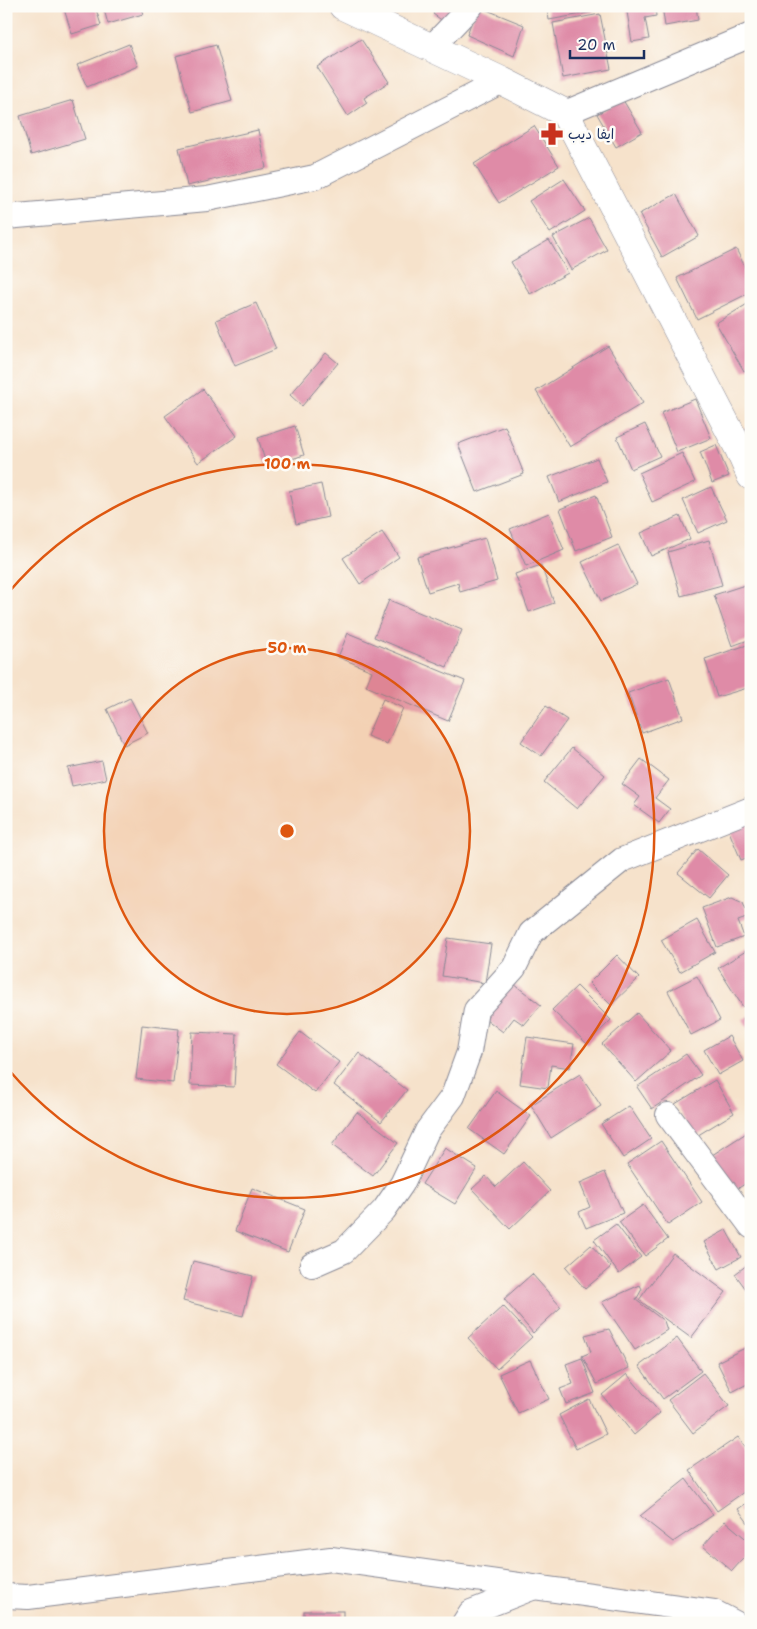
<svg xmlns="http://www.w3.org/2000/svg" width="757" height="1629" viewBox="0 0 757 1629" font-family="'Shantell Sans','Playpen Sans Arabic',sans-serif">
  <style>
    .building { fill: #df8ba7 }
    .lines { fill: none; stroke-linecap: round; stroke-linejoin: round }
    .minor-casing { stroke: #888894; stroke-width: 26 }
    .tertiary-casing { stroke: #888894; stroke-width: 29 }
    .minor { stroke: #fff; stroke-width: 24 }
    .tertiary { stroke: #fff; stroke-width: 28 }
    .ring { fill: none; stroke: #de5710; stroke-width: 2.5 }
    .labels { text-anchor: middle; stroke-width: 5; stroke-linejoin: round; paint-order: stroke }
    .poi-label { font-size: 14px; fill: #1b2f5e; stroke: #fdfcf7; text-anchor: start }
    .centre { fill: #de5710; stroke: #fdfcf7; stroke-width: 2.5 }
    .ring-label { font-size: 15px; text-anchor: middle; font-weight: bold; fill: #de5710; stroke: #fdfcf7; stroke-width: 5; stroke-linejoin: round; paint-order: stroke }
  </style>
  <rect width="100%" height="100%" fill="#fdfcf7"/>
  <filter id="ink" filterUnits="userSpaceOnUse"><feTurbulence type="fractalNoise" baseFrequency=".02" numOctaves="2"/><feDisplacementMap in="SourceGraphic" scale="10" xChannelSelector="R" yChannelSelector="G"/><feConvolveMatrix kernelMatrix="1 2 1 2 8 2 1 2 1" color-interpolation-filters="sRGB"/></filter>
  <filter id="wash" filterUnits="userSpaceOnUse"><feTurbulence type="fractalNoise" baseFrequency=".0096" numOctaves="4" result="noise"/><feDisplacementMap in="SourceGraphic" scale="20" xChannelSelector="R" yChannelSelector="G"/><feGaussianBlur stdDeviation="1.12" result="paint"/><feColorMatrix in="noise" values="0 0 0 0 0 0 0 0 0 0 0 0 0 0 0 0 0 1.4 0 .05"/><feComposite in="paint" operator="in"/></filter>
  <g filter="url(#wash)">
    <rect width="100%" height="100%" fill="#f6e2cb"/>
    <g id="blocks">
      <!-- building -->
      <g class="building">
        <path d="M63 6H95L101 25 72 34Z"/>
        <path d="M103 6H140L143 14 108 24Z"/>
        <path d="M438 6H451L457 11 447 24 433 14Z"/>
        <path d="M477 6 524 25 514 56 467 35Z"/>
        <path d="M547 6H592L593 12 549 20Z"/>
        <path d="M626 6H655L656 16 645 18 649 39 632 42Z"/>
        <path d="M662 6H696L698 20 665 26Z"/>
        <path d="M600 14 611 69 563 78 553 23Z"/>
        <path d="M361 39 389 82 364 98 367 103 348 116 317 67Z"/>
        <path d="M129 44 138 66 87 87 77 65Z"/>
        <path d="M216 45 232 101 192 112 176 56Z"/>
        <path d="M73 100 85 139 31 155 20 116Z"/>
        <path d="M623 100 642 132 616 147 597 114Z"/>
        <path d="M534 126 559 166 499 203 474 164Z"/>
        <path d="M258 130 266 168 187 186 179 148Z"/>
        <path d="M564 179 585 211 550 233 529 201Z"/>
        <path d="M676 194 699 236 662 257 639 214Z"/>
        <path d="M589 218 607 250 571 270 553 237Z"/>
        <path d="M549 240 568 273 530 294 511 262Z"/>
        <path d="M736 249 751 279V292L697 319 677 278Z"/>
        <path d="M256 303 276 349 235 366 216 320Z"/>
        <path d="M749 303 751 306V367L744 371 716 323Z"/>
        <path d="M608 346 643 403 570 447 536 391Z"/>
        <path d="M326 353 338 363 302 406 290 395Z"/>
        <path d="M203 389 237 436 198 463 165 416Z"/>
        <path d="M695 399 711 438 677 452 661 413Z"/>
        <path d="M645 424 660 456 631 469 617 437Z"/>
        <path d="M295 426 304 455 267 467 258 438Z"/>
        <path d="M505 426 524 474 477 492 458 444Z"/>
        <path d="M751 426V443L744 429Z"/>
        <path d="M716 445 729 476 712 483 700 452Z"/>
        <path d="M682 453 695 482 652 502 639 473Z"/>
        <path d="M597 458 607 482 559 502 549 477Z"/>
        <path d="M321 484 328 517 296 524 289 491Z"/>
        <path d="M711 487 727 520 698 533 683 500Z"/>
        <path d="M596 495 612 537 576 551 560 509Z"/>
        <path d="M549 513 564 550 526 566 510 529Z"/>
        <path d="M680 516 690 539 651 556 641 533Z"/>
        <path d="M382 532 399 557 360 584 343 558Z"/>
        <path d="M485 538 497 581 460 592 458 583 428 592 417 557Z"/>
        <path d="M709 540 722 585 681 596 668 552Z"/>
        <path d="M618 545 637 584 601 601 582 562Z"/>
        <path d="M541 565 554 603 529 612 515 574Z"/>
        <path d="M751 583V639L732 646 714 595Z"/>
        <path d="M389 600 462 630 447 667 374 637Z"/>
        <path d="M348 633 465 681 448 721 366 686 372 671 338 657Z"/>
        <path d="M750 644 751 687 717 697 705 659Z"/>
        <path d="M669 678 683 718 642 733 628 693Z"/>
        <path d="M130 698 148 733 124 745 107 709Z"/>
        <path d="M383 699 403 708 387 744 367 736Z"/>
        <path d="M546 706 567 720 541 756 521 742Z"/>
        <path d="M572 748 605 775 577 809 544 782Z"/>
        <path d="M641 759 669 780 655 798 670 809 659 823 634 805 640 797 622 784Z"/>
        <path d="M102 761 106 779 72 786 68 768Z"/>
        <path d="M751 813V856L741 860 726 824Z"/>
        <path d="M698 849 728 875 709 898 678 873Z"/>
        <path d="M732 897 743 902 749 917 738 921 744 937 717 947 702 908Z"/>
        <path d="M697 920 715 952 680 972 661 940Z"/>
        <path d="M448 938 491 944 485 983 442 976Z"/>
        <path d="M751 948V1003L743 1007 718 968Z"/>
        <path d="M617 955 639 978 611 1005 589 983Z"/>
        <path d="M697 976 720 1020 691 1035 668 991Z"/>
        <path d="M510 981 541 1005 524 1025 514 1018 503 1032 482 1016Z"/>
        <path d="M577 986 611 1020 587 1044 552 1010Z"/>
        <path d="M637 1013 671 1051 636 1082 602 1044Z"/>
        <path d="M751 1015V1035L743 1019Z"/>
        <path d="M142 1025 179 1029 173 1083 136 1079Z"/>
        <path d="M192 1032 237 1034 234 1087 190 1085Z"/>
        <path d="M300 1032 339 1062 315 1093 276 1064Z"/>
        <path d="M729 1036 743 1061 718 1075 704 1050Z"/>
        <path d="M527 1037 574 1044 570 1068 551 1065 548 1088 520 1084Z"/>
        <path d="M359 1053 407 1090 381 1122 334 1085Z"/>
        <path d="M686 1054 701 1075 652 1109 637 1087Z"/>
        <path d="M580 1074 601 1106 551 1138 531 1105Z"/>
        <path d="M715 1080 734 1113 695 1137 675 1104Z"/>
        <path d="M496 1091 531 1116 504 1154 469 1129Z"/>
        <path d="M629 1106 651 1139 623 1158 601 1124Z"/>
        <path d="M357 1112 398 1143 373 1176 332 1145Z"/>
        <path d="M751 1130V1180L731 1193 709 1157Z"/>
        <path d="M661 1141 702 1202 668 1225 627 1164Z"/>
        <path d="M445 1148 477 1168 455 1204 422 1184Z"/>
        <path d="M523 1162 550 1191 510 1229 472 1189 486 1176 496 1187Z"/>
        <path d="M605 1172 623 1213 586 1228 579 1212 590 1207 580 1183Z"/>
        <path d="M252 1188 305 1209 288 1252 235 1231Z"/>
        <path d="M643 1205 668 1239 645 1256 619 1222Z"/>
        <path d="M616 1224 641 1257 619 1274 594 1240Z"/>
        <path d="M726 1230 741 1257 719 1269 704 1242Z"/>
        <path d="M591 1245 611 1267 585 1289 566 1267Z"/>
        <path d="M673 1253 726 1292 691 1338 639 1300Z"/>
        <path d="M193 1261 253 1276 243 1316 183 1301Z"/>
        <path d="M751 1262V1296L735 1274Z"/>
        <path d="M532 1274 561 1307 533 1333 504 1299Z"/>
        <path d="M640 1285 642 1289 636 1300 664 1321 667 1330 635 1350 602 1302Z"/>
        <path d="M503 1306 532 1337 497 1369 468 1338Z"/>
        <path d="M609 1329 629 1368 597 1384 582 1356 591 1352 585 1335Z"/>
        <path d="M677 1338 701 1371 663 1399 639 1366Z"/>
        <path d="M751 1345V1382L732 1392 717 1362Z"/>
        <path d="M582 1358 595 1393 566 1404 560 1389 573 1384 566 1364Z"/>
        <path d="M530 1360 549 1399 518 1413 499 1374Z"/>
        <path d="M703 1373 729 1406 693 1433 668 1400Z"/>
        <path d="M627 1374 660 1413 634 1435 602 1395Z"/>
        <path d="M589 1399 606 1434 576 1449 559 1415Z"/>
        <path d="M738 1437 751 1454V1487L717 1511 689 1470Z"/>
        <path d="M686 1479 713 1515 673 1542 640 1516Z"/>
        <path d="M751 1500V1527L738 1509Z"/>
        <path d="M725 1521 751 1543V1550L732 1571 703 1546Z"/>
        <rect x="304" y="1611" width="39" height="12"/>
      </g>
    </g>
  </g>
  <g filter="url(#ink)">
    <use href="#blocks" fill-opacity="0" stroke="#888894" stroke-width="1"/>
    <g class="lines">
      <defs>
        <g id="minor">
          <path d="M431 48 471 6"/>
          <path d="M565 113 751 35"/>
          <path d="M6 217 207 199 315 177 502 81"/>
          <path d="M668 1115 751 1226"/>
          <path d="M312 1265 344 1251 384 1210 402 1184 427 1131 453 1096 469 1052 476 1010 514 968 531 933 622 860 751 809"/>
          <path d="M6 1596 28 1597 331 1559 714 1612 735 1623"/>
          <path d="M464 1623 471 1612 532 1588"/>
        </g>
        <path id="tertiary" d="M343 6 502 81 565 113 739 449 751 476"/>
      </defs>
      <!-- minor casing -->
      <use href="#minor" class="minor-casing"/>
      <!-- tertiary casing -->
      <use href="#tertiary" class="tertiary-casing"/>
      <!-- minor -->
      <use href="#minor" class="minor"/>
      <!-- tertiary -->
      <use href="#tertiary" class="tertiary"/>
    </g>
  </g>
  <!-- distance rings -->
  <circle cx="287" cy="831" r="183" fill="#de5710" fill-opacity=".12"/>
  <g class="ring">
    <circle cx="287" cy="831" r="183"/>
    <path d="M8 593A367 367 0 1 1 8 1069"/>
  </g>
  <!-- icons -->
  <defs>
    <symbol id="pharmacy-bare" viewBox="-9 -9 18 18"><path d="M-2-6h4v4h4v4h-4v4h-4v-4h-4v-4h4Z" fill="#c8321e" stroke="#fdfcf7" stroke-width="2.5" paint-order="stroke"/></symbol>
  </defs>
  <g fill-rule="evenodd">
    <use href="#pharmacy-bare" x="536" y="118" width="32" height="32"/>
  </g>
  <g class="labels">
    <!-- poi labels -->
    <g class="poi-label">
      <text x="568" y="139">ايفا ديب</text>
    </g>
  </g>
  <circle cx="287" cy="831" r="8" class="centre"/>
  <g class="ring-label">
    <text x="287" y="469">100 m</text>
    <text x="287" y="653">50 m</text>
  </g>
  <!-- margin -->
  <rect width="757" height="1629" fill="none" stroke="#fdfcf7" stroke-width="25"/>
  <!-- scale -->
  <path d="M570 50v8h74v-8" fill="none" stroke="#1b2f5e" stroke-width="2.5"/>
  <text x="577" y="50" font-size="15" fill="#1b2f5e" stroke="#fdfcf7" stroke-width="4" paint-order="stroke">20 m</text>
</svg>
